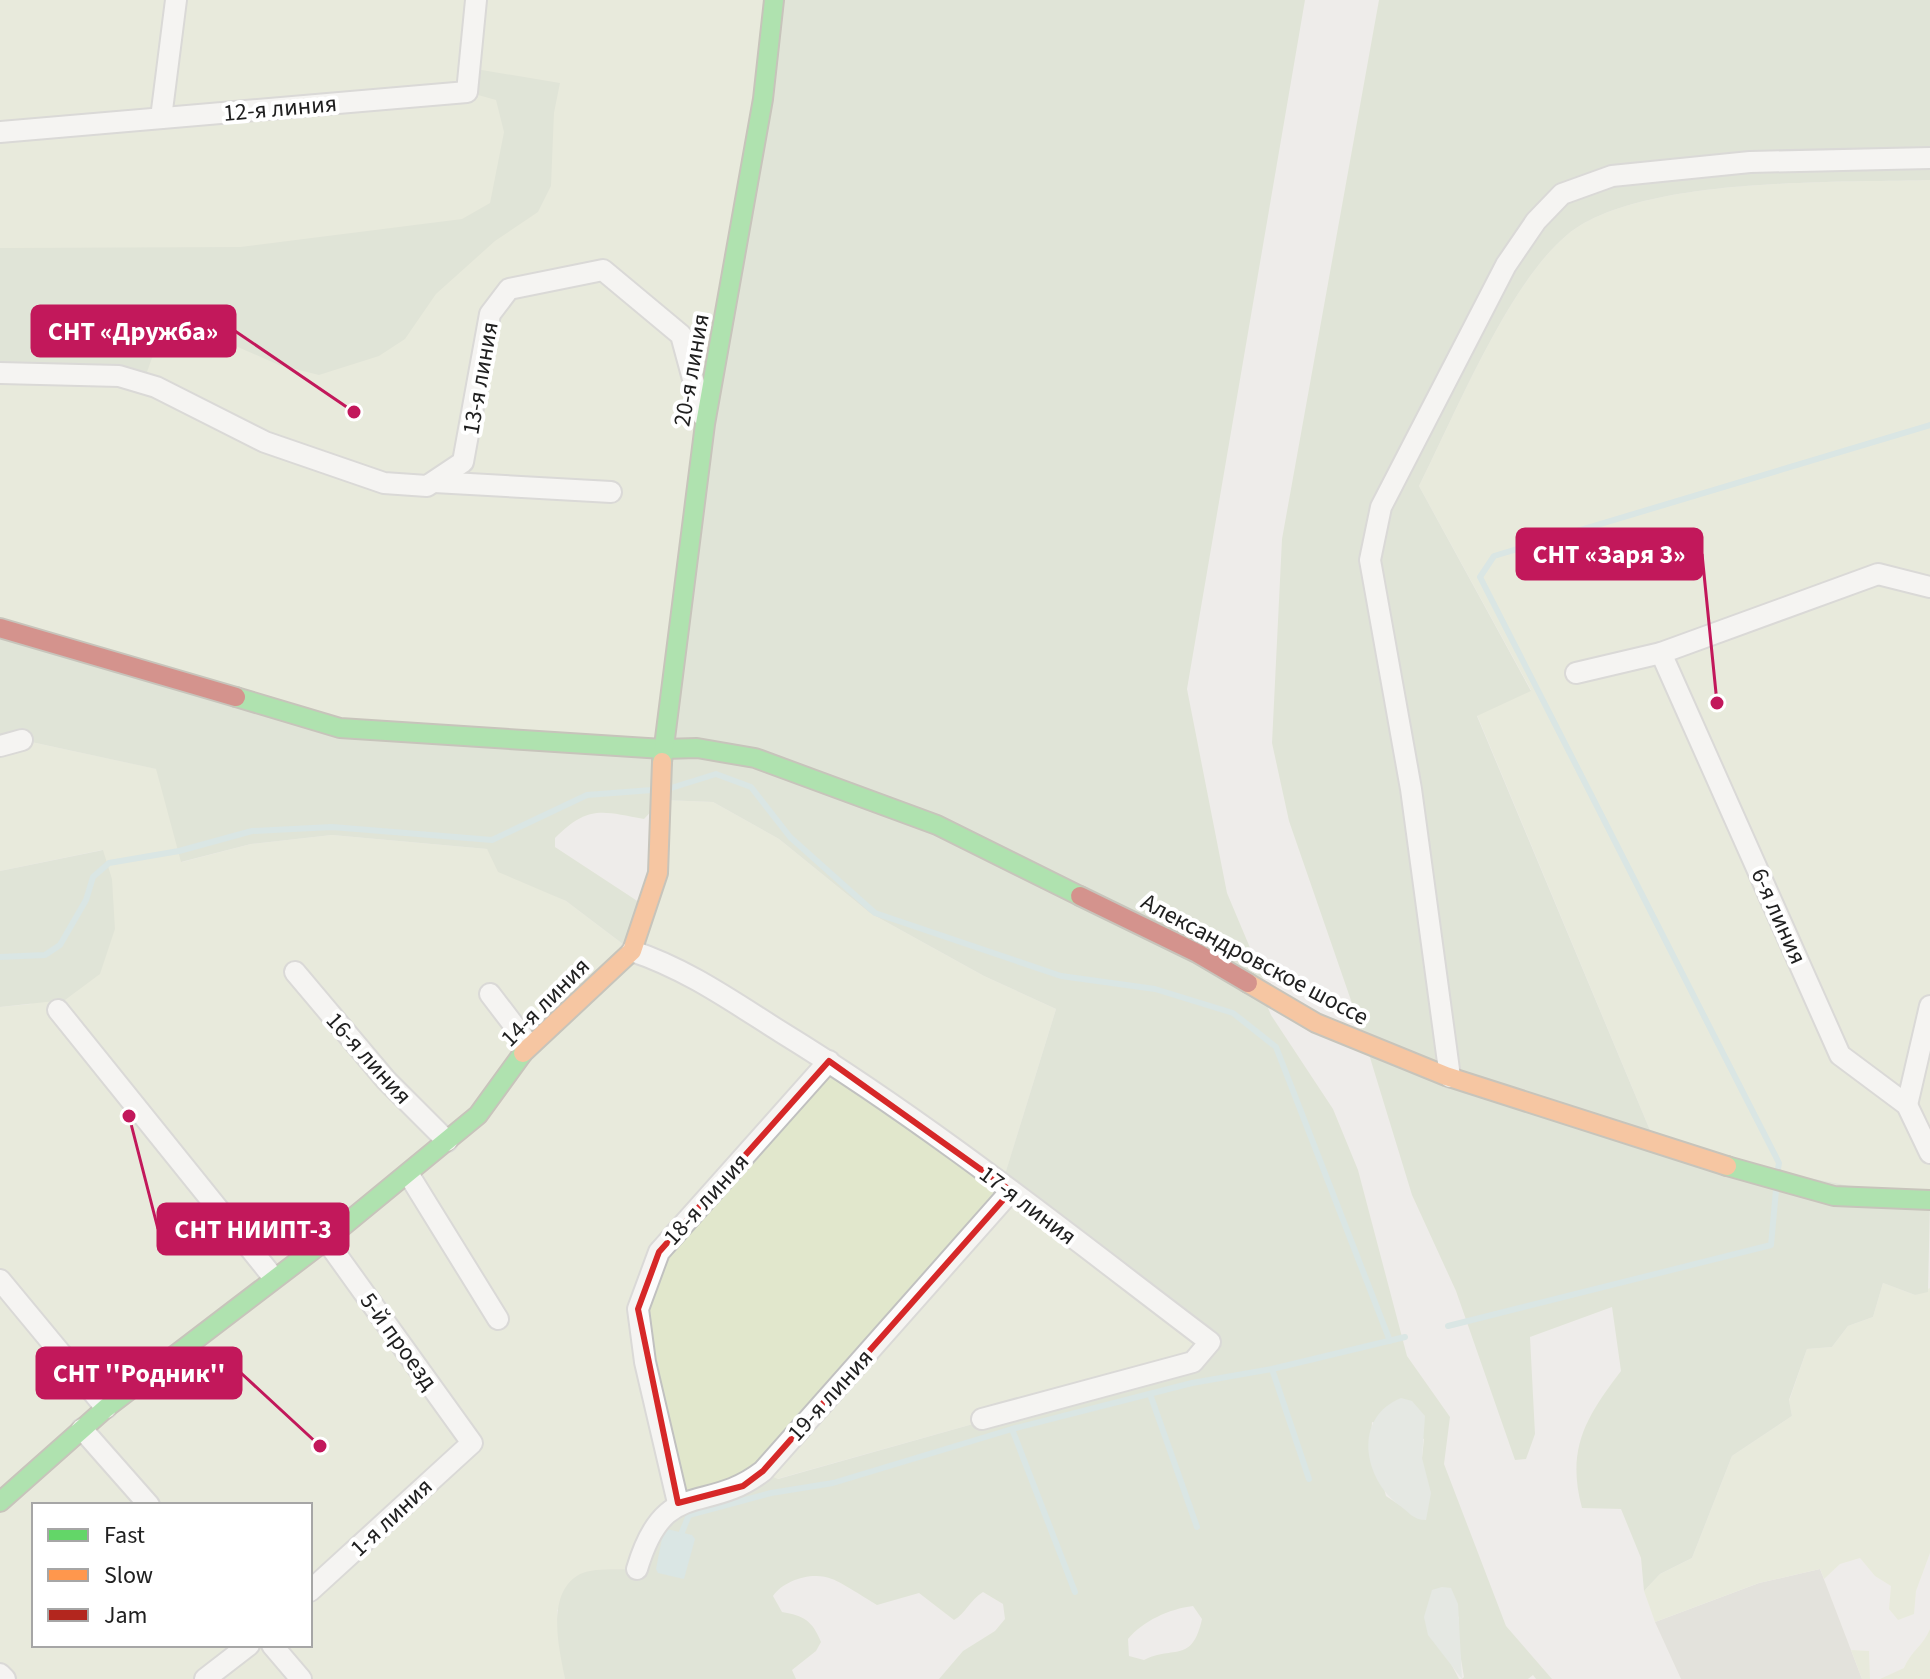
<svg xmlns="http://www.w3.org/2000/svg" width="1930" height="1679" viewBox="0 0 1930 1679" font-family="'Source Sans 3',sans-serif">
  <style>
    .construction { fill: #d6d4cc }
    .grass { fill: #e1e7cc; fill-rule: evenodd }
    .forest { fill: #cfd9c2; fill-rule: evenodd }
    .wetland { fill: #d9e3db }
    .water { fill: #c1dddd }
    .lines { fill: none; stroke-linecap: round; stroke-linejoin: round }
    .stream { stroke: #c1dddd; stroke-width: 6 }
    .street-casing { stroke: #c1c1c0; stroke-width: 24 }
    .fast-casing { stroke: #979383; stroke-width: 22 }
    .slow-casing { stroke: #979383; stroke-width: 22 }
    .jam-casing { stroke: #979383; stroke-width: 22 }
    .street { stroke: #fcfcfc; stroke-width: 20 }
    .fast { stroke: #63d668; stroke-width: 18 }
    .slow { stroke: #ff974d; stroke-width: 18 }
    .jam { stroke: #b3261e; stroke-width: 18 }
    .marked { fill: none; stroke: #d62828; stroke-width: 6; stroke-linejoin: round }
    .labels { text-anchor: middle; stroke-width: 8; stroke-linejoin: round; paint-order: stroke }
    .street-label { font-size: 24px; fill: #202020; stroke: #fff }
    .leader { fill: none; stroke: #c2185b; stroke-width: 3 }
    .callout-dot { fill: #c2185b; stroke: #fff; stroke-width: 3 }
    .callout { fill: #c2185b; stroke: #c2185b; stroke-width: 3 }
    .callout-label { font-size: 26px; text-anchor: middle; font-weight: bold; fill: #fff }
  </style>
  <rect width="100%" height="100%" fill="#eeecea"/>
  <!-- construction -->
  <path class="construction" d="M1820 1569 1862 1679H1681L1655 1622 1759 1583Z"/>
  <!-- grass -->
  <g class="grass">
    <path d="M0 0H774L663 751 328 725 0 628Z"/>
    <path d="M1930 180V1202L1657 1147 1477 715 1531 690 1419 486C1455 415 1508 284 1567 235 1638 176 1838 183 1930 180Z"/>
    <path d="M22 740 157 769 182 862 251 844 332 835 487 849 538 888 566 901 632 951 662 800 713 802 779 839 870 913 984 976 1056 1009 1002 1185 1210 1342 1193 1362 777 1479 637 1569 607 1571 557 1610 565 1679H0V1007L31 1004 102 850 0 871V746ZM34 1505H310V1645H34Z"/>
    <path d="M1883 1283 1915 1295 1930 1288V1553L1916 1591 1914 1614 1898 1620 1889 1609 1891 1586 1875 1576 1860 1558 1840 1564 1824 1579 1820 1569 1759 1583 1655 1622 1644 1591 1660 1574 1692 1558 1732 1456 1792 1416 1789 1401 1807 1349 1832 1347 1848 1326 1873 1317Z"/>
    <path d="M1930 1629V1679H1880L1904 1668C1910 1652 1924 1645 1930 1629Z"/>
    <path d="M1851 1650 1869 1651 1870 1679H1862Z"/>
  </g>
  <!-- forest -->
  <g class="forest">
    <path d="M774 0H1305L1187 689 1227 893 1264 981 1263 996 1271 1015 1333 1109 1358 1170 1407 1356 1450 1417 1444 1464 1506 1626 1552 1679H1536L1533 1675 1528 1679H1462L1464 1677 1457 1636 1459 1616 1437 1646 1448 1658 1459 1679H939L963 1651 995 1631 1005 1619 1003 1604 983 1592C969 1601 966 1613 954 1620L919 1593 877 1605C865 1598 843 1583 832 1579 813 1571 784 1580 773 1596L782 1612C804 1616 812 1620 821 1642L816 1651 792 1670 796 1679H565C559 1648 545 1593 580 1574 594 1567 621 1570 637 1569L658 1522 761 1472 778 1479 1193 1362 1210 1343 1002 1184 1056 1009 984 976 870 913 779 839 713 802 662 800 644 819C601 811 588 805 555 838V847L648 908 632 951 566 901 498 872 487 849 332 835 251 844 181 862 156 769 22 740 0 746V628L328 725 663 750ZM1372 1422 1424 1439 1422 1458 1401 1506 1386 1496 1371 1439ZM1193 1606 1202 1619C1192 1664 1174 1645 1144 1660L1129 1656 1128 1639C1143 1621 1169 1609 1193 1606Z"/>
    <path d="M1379 0H1930V180C1838 183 1638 176 1567 235 1508 284 1455 415 1419 486L1531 691 1477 716 1657 1147 1930 1202 1928 1292 1915 1295 1883 1283 1873 1317 1848 1326 1832 1347 1807 1349 1789 1400 1792 1416 1732 1456 1692 1558 1660 1574 1644 1591 1641 1558 1621 1509 1582 1508C1566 1449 1586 1417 1621 1371L1612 1307 1530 1337 1535 1434 1526 1459 1515 1460 1456 1291 1412 1195 1364 1038 1289 821 1272 743 1282 539Z"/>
    <path d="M470 68 560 83 554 113 551 186 538 212 495 241 436 294 405 339 379 356 319 375 279 365 215 337 184 316 168 314 143 383 0 373V248L240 247 462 219 490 203 504 132 496 100 467 92Z"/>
    <path d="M103 850 112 879 115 929 100 974 65 1000 0 1007V871Z"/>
  </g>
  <!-- wetland -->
  <g class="wetland">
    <path d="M1401 1398 1412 1401 1425 1416 1422 1458 1431 1493 1426 1520C1413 1520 1409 1512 1399 1505 1364 1479 1352 1418 1401 1398Z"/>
    <path d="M1442 1587 1451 1588 1458 1604 1462 1679 1428 1635 1424 1617 1432 1590Z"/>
  </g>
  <!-- water -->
  <path class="water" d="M667 1529 692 1535 695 1539 684 1579 658 1573 656 1569 663 1533Z"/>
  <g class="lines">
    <!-- stream -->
    <g class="stream">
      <path d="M671 788 716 774 751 787 790 837 875 913 1061 976 1155 989 1233 1013 1276 1047 1390 1341"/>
      <path d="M0 957 45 955 60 945 86 900 93 877 109 863 179 851 252 831 332 827 492 840 587 795 652 790"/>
      <path d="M1777 1175 1779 1163 1480 577 1494 556 1930 425"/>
      <path d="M1448 1326 1771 1245 1776 1190"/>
      <path d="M1272 1369 1309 1479"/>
      <path d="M1150 1394 1197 1527"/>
      <path d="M1012 1429 1075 1592"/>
      <path d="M682 1532 689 1515 771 1493 833 1483 1012 1429 1192 1383 1272 1369 1405 1337"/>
    </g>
    <defs>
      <g id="street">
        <path d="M161 118 176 0"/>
        <path d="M0 132 467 92 476 0"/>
        <path d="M0 373 119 376 156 387 265 442 384 483 427 486 463 462 490 314 509 289 603 270 681 335 703 416"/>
        <path d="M434 482 611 492"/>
        <path d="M1661 653 1840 1055 1907 1105 1930 1153"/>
        <path d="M1576 673 1661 653 1878 574 1930 587"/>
        <path d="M0 746 22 740"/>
        <path d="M632 951C687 969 733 1002 781 1032 931 1124 1070 1236 1210 1342L1193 1362 982 1419"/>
        <path d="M295 972 386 1080 447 1141"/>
        <path d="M490 994 529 1045"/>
        <path d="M58 1010 273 1277"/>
        <path d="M1450 1077 1411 789 1370 560 1381 507 1506 265 1536 221 1562 194 1612 176 1750 162 1930 158"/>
        <path d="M1907 1105 1930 1006"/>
        <path d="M409 1175 498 1319"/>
        <path d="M0 1280 106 1408"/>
        <path d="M82 1429 149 1505"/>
        <path d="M678 1503 645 1362 638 1309 659 1252 829 1061"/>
        <path d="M637 1569C665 1475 705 1516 763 1471L1011 1191"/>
        <path d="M310 1591 472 1443 326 1240"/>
        <path d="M272 1645 301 1679"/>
        <path d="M0 1674 5 1679"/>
        <path d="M205 1679 249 1645"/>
      </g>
      <g id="fast">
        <path d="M236 697 340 728 663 749 697 748 755 758 937 825 1080 896"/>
        <path d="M662 762 705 424 763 99 774 0"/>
        <path d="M1727 1166 1834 1196 1930 1200"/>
        <path d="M0 1502 106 1408 326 1240 478 1115 523 1053"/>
      </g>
      <g id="slow">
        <path d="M1248 983 1316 1023 1446 1076 1727 1166"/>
        <path d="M523 1053 632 951 658 873 662 762"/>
      </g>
      <g id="jam">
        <path d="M0 628 236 697"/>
        <path d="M1080 896 1197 953 1248 983"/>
      </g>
    </defs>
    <!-- street casing -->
    <use href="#street" class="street-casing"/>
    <!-- fast casing -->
    <use href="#fast" class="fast-casing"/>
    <!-- slow casing -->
    <use href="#slow" class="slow-casing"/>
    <!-- jam casing -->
    <use href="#jam" class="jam-casing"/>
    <!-- street -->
    <use href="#street" class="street"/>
    <!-- fast -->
    <use href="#fast" class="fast"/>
    <!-- slow -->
    <use href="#slow" class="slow"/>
    <!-- jam -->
    <use href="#jam" class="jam"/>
  </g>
  <!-- marked area -->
  <path d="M0 0H1930V1679H0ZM829 1061 1011 1191 763 1471 743 1486 678 1503 638 1309 659 1252Z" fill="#eeecea" fill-opacity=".55" fill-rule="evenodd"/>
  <path class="marked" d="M829 1061 1011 1191 763 1471 743 1486 678 1503 638 1309 659 1252Z"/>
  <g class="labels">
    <!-- street labels -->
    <g class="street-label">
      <text transform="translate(280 108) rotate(-5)" y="8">12-я линия</text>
      <text transform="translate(691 370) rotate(-80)" y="8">20-я линия</text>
      <text transform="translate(480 378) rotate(-80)" y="8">13-я линия</text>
      <text transform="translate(1779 916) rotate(66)" y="8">6-я линия</text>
      <text transform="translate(1255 959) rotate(28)" y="8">Александровское шоссе</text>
      <text transform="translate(545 1002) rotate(-45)" y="8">14-я линия</text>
      <text transform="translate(369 1058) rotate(48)" y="8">16-я линия</text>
      <text transform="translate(706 1199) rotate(-48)" y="8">18-я линия</text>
      <text transform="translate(1028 1205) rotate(37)" y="8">17-я линия</text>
      <text transform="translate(399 1341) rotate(54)" y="8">5-й проезд</text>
      <text transform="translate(830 1395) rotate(-48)" y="8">19-я линия</text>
      <text transform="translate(391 1517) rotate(-43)" y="8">1-я линия</text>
    </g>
  </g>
  <!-- callouts -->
  <path class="leader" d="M354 412L235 331M1717 703L1702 554M129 1116L158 1229M320 1446L241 1373"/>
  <g class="callout-dot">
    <circle cx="354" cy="412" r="8"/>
    <circle cx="1717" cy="703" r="8"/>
    <circle cx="129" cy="1116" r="8"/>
    <circle cx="320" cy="1446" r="8"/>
  </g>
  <g class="callout">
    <rect x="32" y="306" width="203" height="50" rx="8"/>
    <rect x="1517" y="529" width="185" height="50" rx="8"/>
    <rect x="158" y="1204" width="190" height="50" rx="8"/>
    <rect x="37" y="1348" width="204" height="50" rx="8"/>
  </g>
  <g class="callout-label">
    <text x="133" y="340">СНТ «Дружба»</text>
    <text x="1609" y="563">СНТ «Заря 3»</text>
    <text x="253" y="1238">СНТ НИИПТ-3</text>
    <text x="139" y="1382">СНТ ''Родник''</text>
  </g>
  <!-- legend -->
  <rect x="32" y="1503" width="280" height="144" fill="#ffffff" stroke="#a6a6a6" stroke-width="2"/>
  <rect x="48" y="1529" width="40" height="12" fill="#63d668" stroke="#a6a6a6" stroke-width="2"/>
  <text x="104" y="1543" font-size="24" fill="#202020">Fast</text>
  <rect x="48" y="1569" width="40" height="12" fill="#ff974d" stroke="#a6a6a6" stroke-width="2"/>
  <text x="104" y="1583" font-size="24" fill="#202020">Slow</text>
  <rect x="48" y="1609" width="40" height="12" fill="#b3261e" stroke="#a6a6a6" stroke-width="2"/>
  <text x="104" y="1623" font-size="24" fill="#202020">Jam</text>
</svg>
